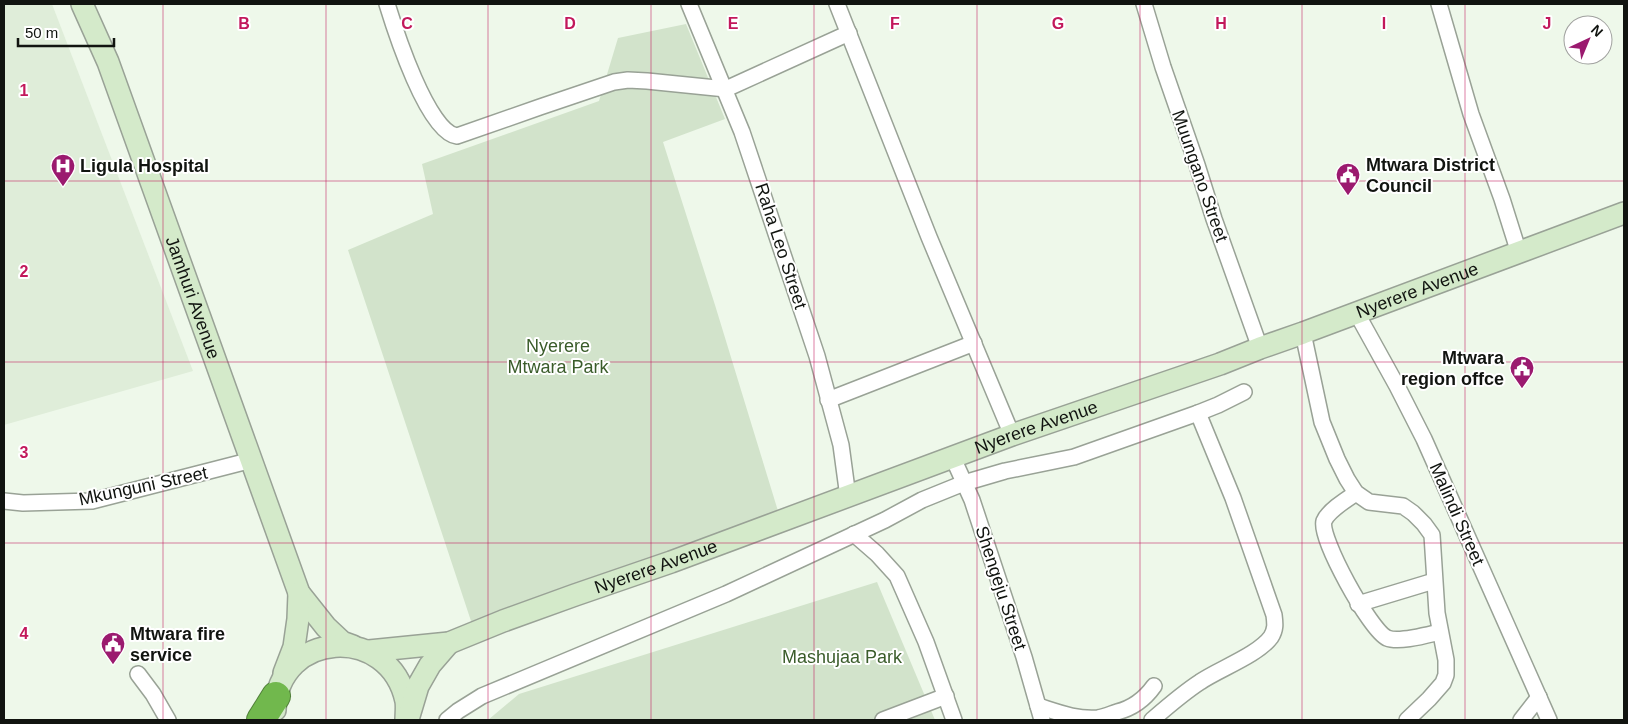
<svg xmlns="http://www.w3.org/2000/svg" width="1628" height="724" viewBox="0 0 1628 724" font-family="Arial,sans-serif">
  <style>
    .built { fill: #dfedd9 }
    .green { fill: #d2e3cb }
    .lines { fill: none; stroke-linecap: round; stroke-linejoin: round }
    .street-casing { stroke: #99a296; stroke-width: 18 }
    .secondary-casing { stroke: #99a296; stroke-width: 24 }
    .highway-casing { stroke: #4f7f38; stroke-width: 30 }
    .street { stroke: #fff; stroke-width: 15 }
    .secondary { stroke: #d4eaca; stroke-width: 21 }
    .highway { stroke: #71b84d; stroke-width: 28 }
    .grid { fill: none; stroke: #c2185b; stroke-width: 1; stroke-opacity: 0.55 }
    .labels { text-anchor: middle; stroke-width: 4; stroke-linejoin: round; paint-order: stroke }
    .poi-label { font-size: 18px; font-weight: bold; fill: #111410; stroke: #fff; text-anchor: start }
    .street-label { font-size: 18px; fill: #111410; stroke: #fff }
    .park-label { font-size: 18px; fill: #3a5c2a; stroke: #fff }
    .grid-label { font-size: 16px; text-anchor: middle; font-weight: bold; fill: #c2185b; stroke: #fff; stroke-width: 4; stroke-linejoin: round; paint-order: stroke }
  </style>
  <rect width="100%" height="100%" fill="#eef8ea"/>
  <!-- built -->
  <path class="built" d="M4 4H52L193 371 4 425Z"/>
  <!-- green -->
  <g class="green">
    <path d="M686 24 725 119 663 142 715 305 778 511 472 624 348 250 433 214 422 164 599 101 618 38Z"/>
    <path d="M877 582 935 720H488L519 694Z"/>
  </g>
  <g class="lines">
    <defs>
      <g id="street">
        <path d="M387 4C395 30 428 133 457 136L540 107 614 82 628 80 647 81 726 89 849 33"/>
        <path d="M689 4 742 132 817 356 841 445 848 497"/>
        <path d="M837 4 929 237 1012 435"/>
        <path d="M1144 4 1163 67 1197 165 1214 219 1260 348"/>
        <path d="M1439 4 1471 114 1502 199 1519 253"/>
        <path d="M1356 312 1397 386 1424 439 1549 720"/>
        <path d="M1303 333 1322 422 1337 459 1347 479 1356 493 1369 502 1403 506 1413 513 1424 524 1432 535 1437 613 1446 660V675L1443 683 1429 699 1407 720"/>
        <path d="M828 400 974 343"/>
        <path d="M953 458 972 500 1024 657 1042 720"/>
        <path d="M1356 493C1347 499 1328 511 1324 521 1319 538 1370 630 1387 638 1399 643 1427 635 1440 632"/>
        <path d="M4 501 23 503 92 501 252 460"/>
        <path d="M854 534 877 554 897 576 926 642 954 720"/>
        <path d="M1358 604 1434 581"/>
        <path d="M138 674 153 694 168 720"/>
        <path d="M1038 706C1057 712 1077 720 1098 718 1104 717 1111 714 1117 712 1133 708 1144 700 1154 686"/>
        <path d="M447 720 458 711 482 696 726 594 885 520 922 500 964 483 1005 471 1074 457 1198 413 1218 405 1244 392"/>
        <path d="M883 720 946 696"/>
        <path d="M1152 720C1167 707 1183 693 1200 682 1219 669 1258 655 1271 637 1276 629 1275 623 1274 615L1233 498 1198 413"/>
        <path d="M1521 720 1539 697"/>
      </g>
      <g id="secondary">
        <path id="s1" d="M82 4 108 62 299 593 326 627 342 642 353 646"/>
        <path id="s2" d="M369 651 449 643 503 621 575 595 671 562 1012 435 1220 364 1260 348 1303 333 1624 213"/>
        <path d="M284 673 294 647 298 619 299 593"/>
        <path d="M275 710C278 630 389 623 406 701 407 707 406 714 406 720"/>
        <path d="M409 716 418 686 430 665 449 643"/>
      </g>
      <path id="highway" d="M261 720 276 696"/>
    </defs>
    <!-- street casing -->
    <use href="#street" class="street-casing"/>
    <!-- secondary casing -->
    <use href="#secondary" class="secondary-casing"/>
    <!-- highway casing -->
    <use href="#highway" class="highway-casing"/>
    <!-- street -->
    <use href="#street" class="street"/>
    <!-- secondary -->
    <use href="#secondary" class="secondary"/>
    <!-- highway -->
    <use href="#highway" class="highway"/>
  </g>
  <!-- grid -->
  <path class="grid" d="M163 4V720M326 4V720M488 4V720M651 4V720M814 4V720M977 4V720M1140 4V720M1302 4V720M1465 4V720M4 181H1624M4 362H1624M4 543H1624"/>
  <!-- icons -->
  <defs>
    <symbol id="hospital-pin" viewBox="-11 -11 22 30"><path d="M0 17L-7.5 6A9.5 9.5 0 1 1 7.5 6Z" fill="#9b1a6f" stroke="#fff"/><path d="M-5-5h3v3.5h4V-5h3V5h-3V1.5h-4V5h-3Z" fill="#fff"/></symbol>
    <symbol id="civic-pin" viewBox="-11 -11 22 30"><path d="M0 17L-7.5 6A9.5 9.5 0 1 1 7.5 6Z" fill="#9b1a6f" stroke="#fff"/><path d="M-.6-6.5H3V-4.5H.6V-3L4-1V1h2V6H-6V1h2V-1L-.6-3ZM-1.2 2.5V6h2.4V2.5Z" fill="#fff"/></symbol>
  </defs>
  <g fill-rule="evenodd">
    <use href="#hospital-pin" x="49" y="152" width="28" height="38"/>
    <use href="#civic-pin" x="1334" y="161" width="28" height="38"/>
    <use href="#civic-pin" x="1508" y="354" width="28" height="38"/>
    <use href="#civic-pin" x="99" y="630" width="28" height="38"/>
  </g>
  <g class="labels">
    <!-- poi labels -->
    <g class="poi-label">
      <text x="1366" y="171">Mtwara District<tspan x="1366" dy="21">Council</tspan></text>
      <text x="80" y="172">Ligula Hospital</text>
      <text x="1504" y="364" text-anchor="end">Mtwara<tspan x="1504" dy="21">region offce</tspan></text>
      <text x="130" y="640">Mtwara fire<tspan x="130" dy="21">service</tspan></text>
    </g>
    <!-- street labels -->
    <g class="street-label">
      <text transform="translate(1200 176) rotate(71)" y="6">Muungano Street</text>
      <text transform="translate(781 246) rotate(72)" y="6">Raha Leo Street</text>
      <text dy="6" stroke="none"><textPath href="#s2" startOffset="1111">Nyerere Avenue</textPath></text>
      <text dy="6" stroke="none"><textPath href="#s1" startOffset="314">Jamhuri Avenue</textPath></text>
      <text dy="6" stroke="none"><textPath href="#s2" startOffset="706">Nyerere Avenue</textPath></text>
      <text transform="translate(143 486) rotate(-12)" y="6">Mkunguni Street</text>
      <text transform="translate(1457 514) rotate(66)" y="6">Malindi Street</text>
      <text dy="6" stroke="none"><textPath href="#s2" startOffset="301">Nyerere Avenue</textPath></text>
      <text transform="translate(1001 588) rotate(72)" y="6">Shengeju Street</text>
    </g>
    <!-- park labels -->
    <g class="park-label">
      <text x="558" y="352">Nyerere<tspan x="558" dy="21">Mtwara Park</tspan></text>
      <text x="842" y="663">Mashujaa Park</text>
    </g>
  </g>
  <g class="grid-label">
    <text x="244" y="29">B</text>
    <text x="407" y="29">C</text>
    <text x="570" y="29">D</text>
    <text x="733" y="29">E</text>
    <text x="895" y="29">F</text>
    <text x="1058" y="29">G</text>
    <text x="1221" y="29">H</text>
    <text x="1384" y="29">I</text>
    <text x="1547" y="29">J</text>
    <text x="24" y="96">1</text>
    <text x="24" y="277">2</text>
    <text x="24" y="458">3</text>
    <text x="24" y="639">4</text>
  </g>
  <!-- border -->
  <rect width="1628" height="724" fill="none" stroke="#111410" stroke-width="10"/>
  <!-- north arrow -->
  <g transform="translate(1588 40) rotate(44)"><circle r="24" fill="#ffffff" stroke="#a0a19f"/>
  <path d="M0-4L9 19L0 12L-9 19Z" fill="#9b1a6f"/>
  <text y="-8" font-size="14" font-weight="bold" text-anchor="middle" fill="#111410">N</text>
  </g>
  <!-- scale -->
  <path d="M18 38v8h96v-8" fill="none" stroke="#111410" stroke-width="2.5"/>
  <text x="25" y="38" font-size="15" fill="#111410" stroke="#ffffff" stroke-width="4" paint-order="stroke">50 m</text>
</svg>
